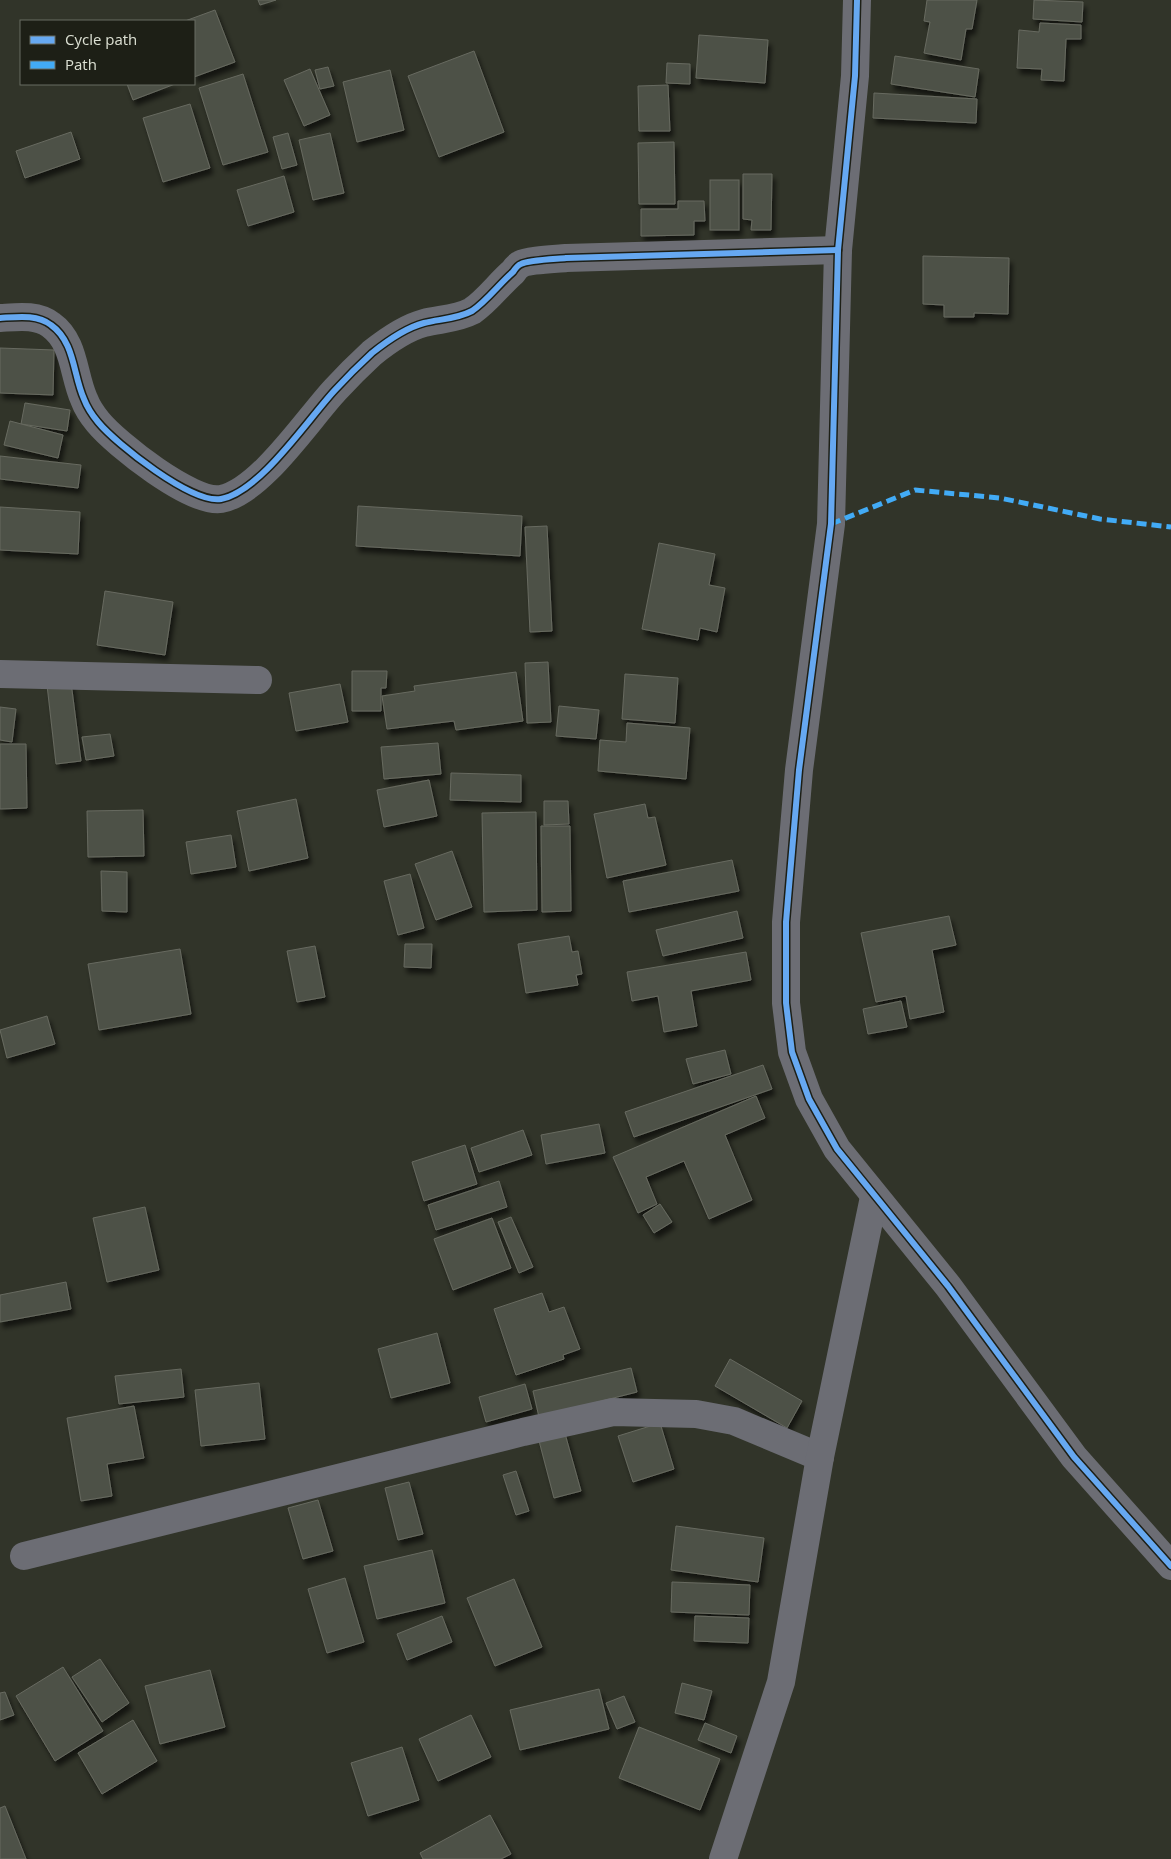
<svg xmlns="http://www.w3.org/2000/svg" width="1171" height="1859" viewBox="0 0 1171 1859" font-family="'Open Sans',sans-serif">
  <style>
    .building { fill: #4e5147; stroke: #676a60; filter: url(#shadow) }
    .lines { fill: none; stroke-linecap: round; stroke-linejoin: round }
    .minor { stroke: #6c6d74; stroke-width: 28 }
    .quiet { stroke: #42abf6; stroke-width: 5; stroke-dasharray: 10 5; stroke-linecap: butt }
    .cycleway-casing { stroke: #1d1f16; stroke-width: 9 }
    .cycleway { stroke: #66a8f1; stroke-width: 6 }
  </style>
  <defs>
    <filter id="shadow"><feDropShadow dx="3" dy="5.5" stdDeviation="2.5" flood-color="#0009"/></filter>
  </defs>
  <rect width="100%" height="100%" fill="#313429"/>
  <!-- building -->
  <g class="building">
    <path d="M258 0H276L260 5Z"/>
    <path d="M927 0H977L972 29H966L961 60 924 53 930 22 924 21Z"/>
    <path d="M1034 0 1083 2 1082 22 1033 19Z"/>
    <path d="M215 10 235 62 194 77V21H185Z"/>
    <path d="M1040 23 1081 25V39H1066L1064 81 1041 80 1042 69 1017 68 1019 30 1039 32Z"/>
    <path d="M699 35 768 40 765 83 696 78Z"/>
    <path d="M474 51 504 132 439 157 408 76Z"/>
    <path d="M895 56 979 69 975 97 891 84Z"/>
    <path d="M667 63 690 64V84L666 83Z"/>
    <path d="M328 67 334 86 320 89 315 70Z"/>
    <path d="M310 69 330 115 304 126 284 80Z"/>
    <path d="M390 70 404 130 357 142 343 82Z"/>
    <path d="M243 74 268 152 223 165 199 88Z"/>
    <path d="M127 84H175L133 100Z"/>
    <path d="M668 85 670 131H639L638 86Z"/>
    <path d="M874 93 977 99 976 123 873 118Z"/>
    <path d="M190 104 210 168 163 182 143 118Z"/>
    <path d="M71 132 80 159 25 178 16 151Z"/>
    <path d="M288 133 297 165 282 169 273 137Z"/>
    <path d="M330 133 344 193 313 200 299 140Z"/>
    <path d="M674 142 675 204H639L638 143Z"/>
    <path d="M743 174H772L771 230H751L752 220 743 219Z"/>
    <path d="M284 176 294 212 248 226 237 190Z"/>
    <rect x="710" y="180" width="29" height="50"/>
    <path d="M678 201H704L705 221H694V235L641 236V209H678Z"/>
    <path d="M923 256 1009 258 1008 314 974 313V317H944V305L923 304Z"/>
    <path d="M0 348 54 350 53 395 0 393Z"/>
    <path d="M25 403 70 410 67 431 21 424Z"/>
    <path d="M10 421 63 435 58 458 4 445Z"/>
    <path d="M0 456 81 465 78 488 0 479Z"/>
    <path d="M358 506 522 516 520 556 356 546Z"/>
    <path d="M0 507 80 512 78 554 0 550Z"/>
    <path d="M547 526 552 631 530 632 525 527Z"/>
    <path d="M659 543 715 554 709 585 725 588 717 632 700 628 698 640 642 629Z"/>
    <path d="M105 591 173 602 165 655 97 645Z"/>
    <path d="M548 662 551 722 527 723 525 663Z"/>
    <path d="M352 671H387L386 688H381V711H352Z"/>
    <path d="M516 672 523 721 456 730 454 721 387 729 382 696 415 691 414 686Z"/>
    <path d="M625 674 678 678 675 723 622 719Z"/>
    <path d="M71 682 81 761 56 764 47 685Z"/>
    <path d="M340 684 348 722 296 731 289 693Z"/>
    <path d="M559 706 599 710 596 739 556 736Z"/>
    <path d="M0 707 16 709 12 742 0 740Z"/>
    <path d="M627 723 690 728 686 779 598 771 600 740 626 742Z"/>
    <path d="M110 734 114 756 86 760 82 737Z"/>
    <path d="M438 743 441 774 384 779 381 747Z"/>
    <path d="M0 744H26L27 808 0 809Z"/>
    <path d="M451 773 521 775V802L450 800Z"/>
    <path d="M429 780 437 816 384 827 377 790Z"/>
    <path d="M296 799 308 858 249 871 237 811Z"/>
    <path d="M544 801H568L569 824 544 825Z"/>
    <path d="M645 804 648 818 655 817 666 865 607 878 594 814Z"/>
    <path d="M143 810 144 856 88 857 87 811Z"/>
    <path d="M536 812 537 910 484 912 482 813Z"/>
    <path d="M541 826H570L571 911 542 912Z"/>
    <path d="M231 835 236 867 191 874 186 842Z"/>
    <path d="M452 851 472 907 436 920 415 864Z"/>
    <path d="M732 860 739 891 629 912 623 881Z"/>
    <path d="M101 871 127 872V912L102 911Z"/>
    <path d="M410 874 424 928 398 935 384 881Z"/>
    <path d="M737 911 743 938 663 956 656 930Z"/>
    <path d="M949 916 956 945 932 950 944 1012 910 1019 906 996 876 1002 861 933Z"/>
    <path d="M569 936 572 952 578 951 582 974 576 975 578 985 526 993 518 944Z"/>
    <path d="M405 944H432L431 968 404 967Z"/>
    <path d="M315 946 325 997 297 1002 287 951Z"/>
    <path d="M180 949 191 1014 99 1030 88 964Z"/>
    <path d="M746 952 751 980 691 991 697 1026 664 1032 658 996 632 1001 627 972Z"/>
    <path d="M901 1001 907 1027 868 1034 863 1009Z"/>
    <path d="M47 1016 55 1044 7 1058 0 1030Z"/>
    <path d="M725 1050 731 1074 693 1084 686 1059Z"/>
    <path d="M763 1065 772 1089 634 1137 625 1112Z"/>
    <path d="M756 1096 765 1118 725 1135 752 1200 709 1219 684 1161 646 1177 657 1204 638 1213 613 1157Z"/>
    <path d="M599 1124 605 1153 546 1164 541 1135Z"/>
    <path d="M523 1130 532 1155 479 1172 471 1148Z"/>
    <path d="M465 1145 477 1184 424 1201 412 1162Z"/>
    <path d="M499 1181 507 1207 436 1230 428 1205Z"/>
    <path d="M660 1204 672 1222 654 1233 643 1215Z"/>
    <path d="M145 1207 159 1270 107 1282 93 1218Z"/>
    <path d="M511 1217 533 1267 519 1273 498 1222Z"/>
    <path d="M492 1218 511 1268 453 1290 434 1239Z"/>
    <path d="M66 1282 71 1309 0 1322V1295Z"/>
    <path d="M542 1293 549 1312 564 1307 580 1349 563 1355 564 1359 516 1375 494 1309Z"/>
    <path d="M437 1333 450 1383 391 1398 378 1349Z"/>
    <path d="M730 1359 802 1401 787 1428 715 1386Z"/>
    <path d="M631 1368 637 1392 539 1417 533 1391Z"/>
    <path d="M181 1369 184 1397 119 1404 115 1376Z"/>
    <path d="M259 1383 265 1439 201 1446 195 1390Z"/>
    <path d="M525 1384 532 1409 486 1422 479 1397Z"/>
    <path d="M134 1406 144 1458 107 1464 112 1496 81 1501 67 1418Z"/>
    <path d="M660 1423 674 1469 633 1482 618 1436Z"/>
    <path d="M564 1430 581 1491 554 1498 538 1437Z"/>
    <path d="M516 1471 529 1511 516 1515 503 1475Z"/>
    <path d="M409 1482 423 1534 398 1540 385 1488Z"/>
    <path d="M318 1500 333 1551 303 1559 288 1508Z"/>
    <path d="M676 1526 764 1538 758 1582 671 1570Z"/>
    <path d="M432 1550 445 1603 377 1619 364 1566Z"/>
    <path d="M345 1578 364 1642 327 1653 308 1589Z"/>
    <path d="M514 1579 542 1647 495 1666 467 1598Z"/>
    <path d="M672 1582 750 1585 749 1615 671 1612Z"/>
    <path d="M442 1616 452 1642 407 1660 397 1634Z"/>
    <path d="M695 1616 749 1618 748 1643 694 1641Z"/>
    <path d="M100 1659 129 1703 102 1722 72 1677Z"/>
    <path d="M63 1667 103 1731 55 1761 16 1696Z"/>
    <path d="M210 1670 225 1727 160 1744 145 1686Z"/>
    <path d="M682 1683 712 1691 704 1720 675 1713Z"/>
    <path d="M599 1689 609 1729 520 1750 510 1710Z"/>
    <path d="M5 1692 14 1715 0 1720V1693Z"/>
    <path d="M624 1696 635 1722 617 1729 606 1703Z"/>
    <path d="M471 1715 491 1757 438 1781 419 1739Z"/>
    <path d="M133 1720 157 1761 102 1794 78 1753Z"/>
    <path d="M705 1723 737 1736 731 1753 698 1740Z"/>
    <path d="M639 1727 720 1759 700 1810 619 1778Z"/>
    <path d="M402 1747 419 1800 368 1816 351 1763Z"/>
    <path d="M5 1806 26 1859H0V1808Z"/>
    <path d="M490 1815 511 1854 501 1859H423L420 1853Z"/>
  </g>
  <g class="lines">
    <!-- minor -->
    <g class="minor">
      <path d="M857 0 855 76 838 250 831 524 799 770 786 922V1003L792 1052 809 1099 837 1149 948 1286 1074 1457 1171 1566"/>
      <path d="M0 318C17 317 37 314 51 325 75 342 73 375 84 399 87 407 93 416 98 422 116 444 192 504 221 499 260 492 308 419 335 390 346 378 359 365 372 353 387 341 405 328 424 323 440 319 457 319 472 311 487 301 499 284 513 272 515 269 518 265 521 264 528 260 557 259 566 258L838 250"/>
      <path d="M0 674 258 680"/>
      <path d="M24 1556 523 1432 613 1412 696 1414 734 1421 820 1457"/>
      <path d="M723 1859 781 1682 820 1457 874 1197"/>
    </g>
    <!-- quiet -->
    <path class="quiet" d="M831 524 915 490 1000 498 1100 519 1171 527"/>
    <defs>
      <g id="cycleway">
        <path d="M857 0 855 76 838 250 831 524 799 770 786 922V1003L792 1052 809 1099 837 1149 948 1286 1074 1457 1171 1566"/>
        <path d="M0 318C17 317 37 314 51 325 75 342 73 375 84 399 87 407 93 416 98 422 116 444 192 504 221 499 260 492 308 419 335 390 346 378 359 365 372 353 387 341 405 328 424 323 440 319 457 319 472 311 487 301 499 284 513 272 515 269 518 265 521 264 528 260 557 259 566 258L838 250"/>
      </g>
    </defs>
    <!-- cycleway casing -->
    <use href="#cycleway" class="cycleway-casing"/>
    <!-- cycleway -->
    <use href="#cycleway" class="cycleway"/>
  </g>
  <!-- legend -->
  <rect x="20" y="20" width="175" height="65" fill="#1d1f16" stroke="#696c62"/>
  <rect x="30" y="36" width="25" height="8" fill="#66a8f1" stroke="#696c62"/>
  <text x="65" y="45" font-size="15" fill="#dce0d3">Cycle path</text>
  <rect x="30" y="61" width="25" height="8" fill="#42abf6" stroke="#696c62"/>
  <text x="65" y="70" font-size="15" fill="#dce0d3">Path</text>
</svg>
